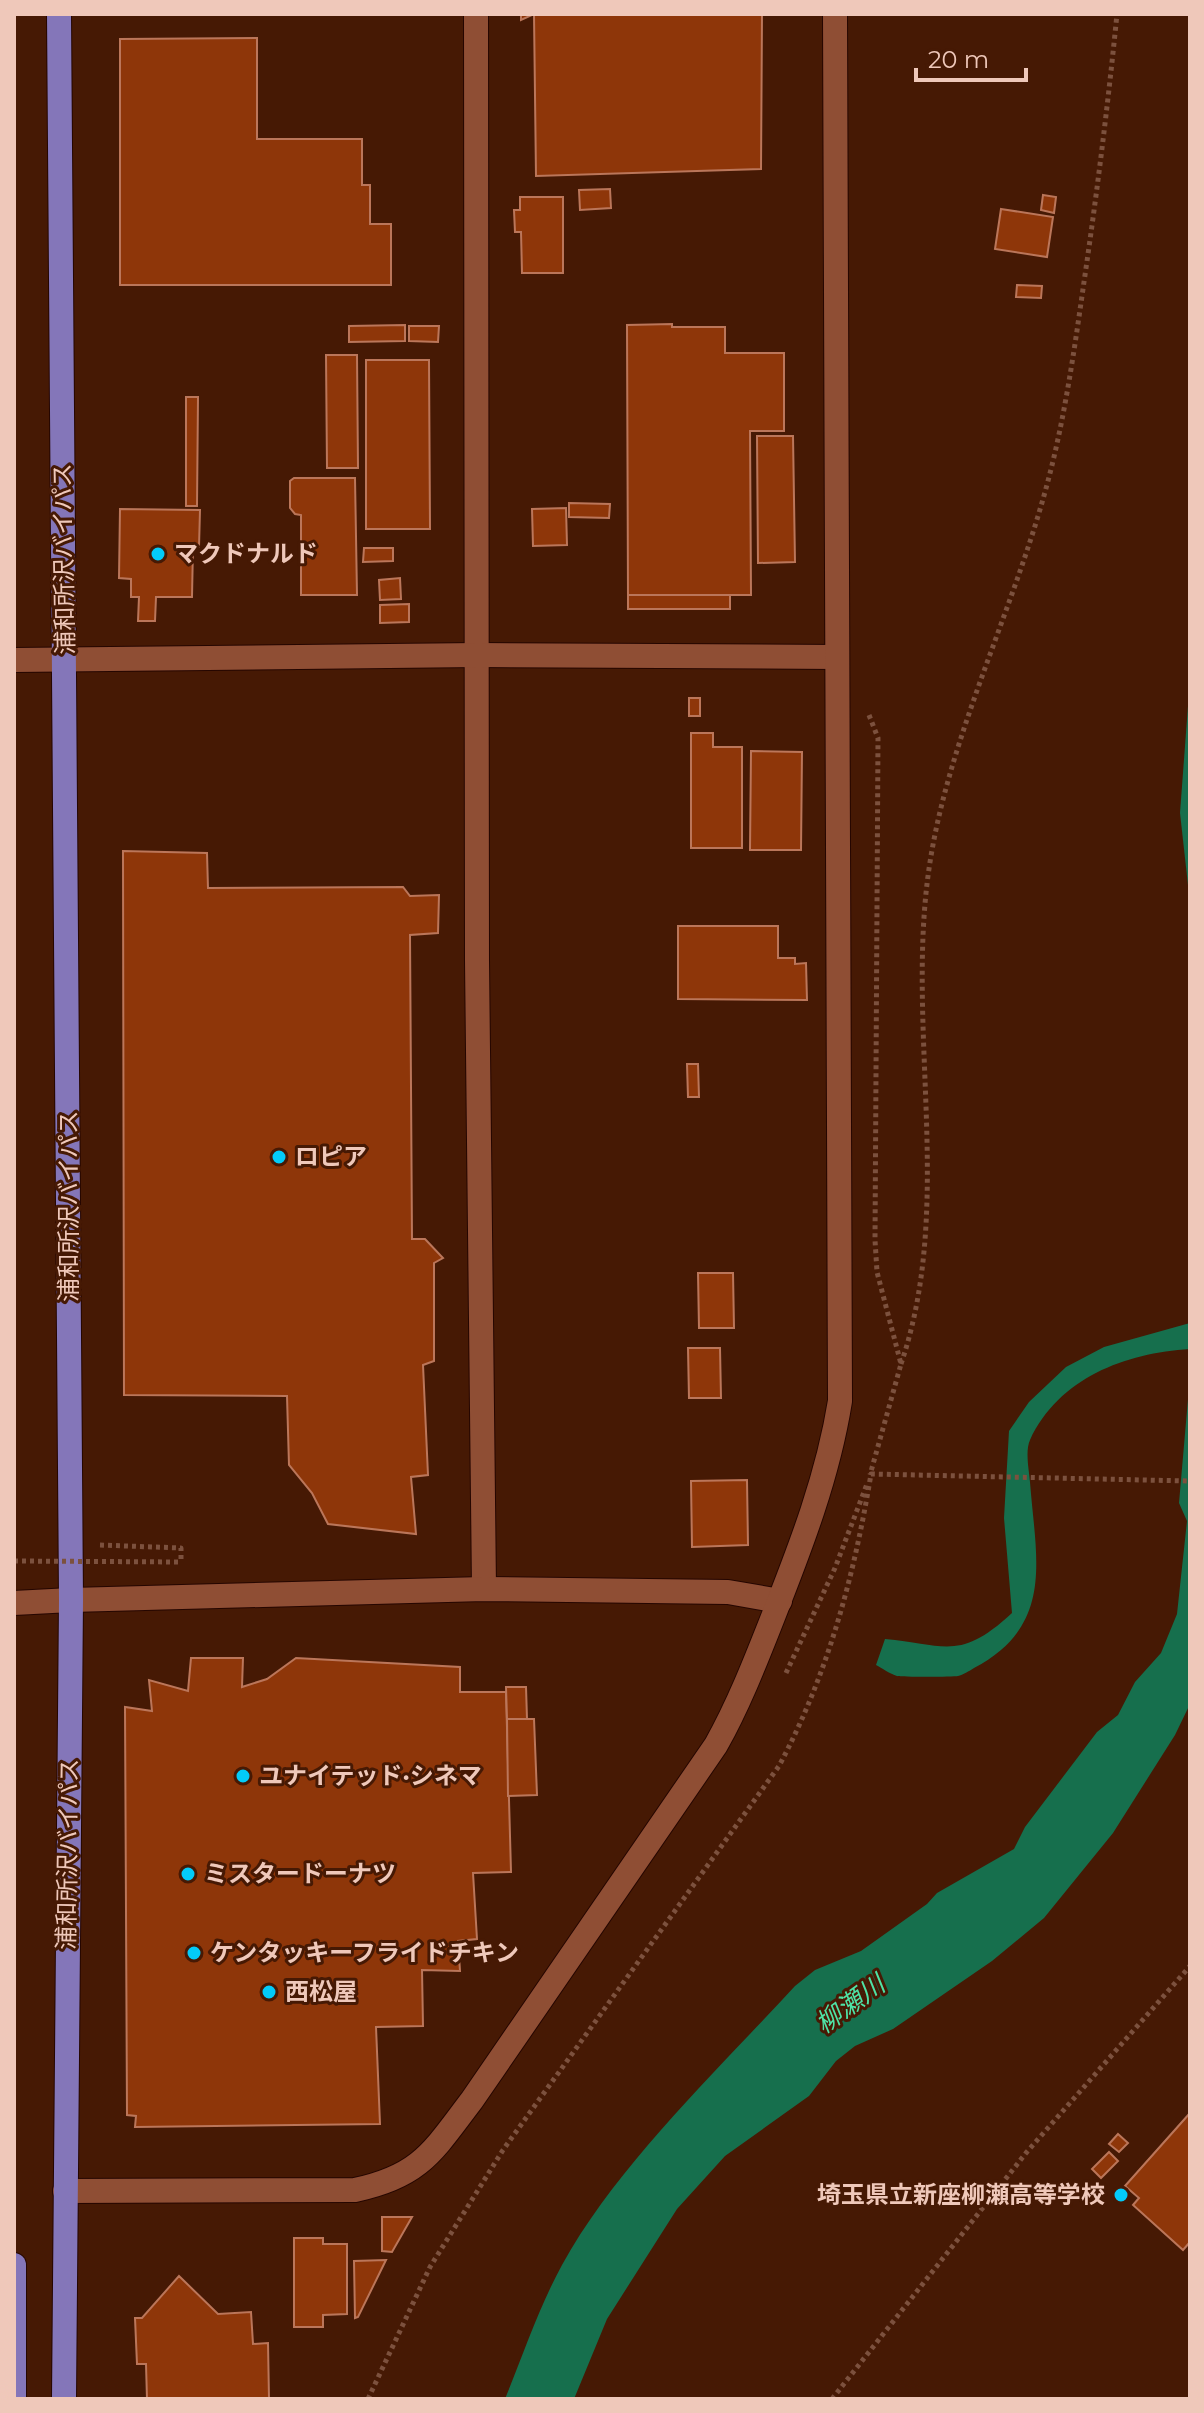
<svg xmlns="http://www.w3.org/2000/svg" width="1204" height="2413" viewBox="0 0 1204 2413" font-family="Montserrat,'Noto Sans JP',sans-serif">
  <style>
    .water { fill: #166f4d }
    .building { fill: #8e3609; stroke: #bb765a; stroke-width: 2 }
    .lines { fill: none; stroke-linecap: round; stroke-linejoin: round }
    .minor-casing { stroke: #250600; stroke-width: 26 }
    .tertiary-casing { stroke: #250600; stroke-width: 26 }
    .trunk-casing { stroke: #250600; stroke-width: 26 }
    .path { stroke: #7c513e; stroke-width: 5; stroke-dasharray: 4 4; stroke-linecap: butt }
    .minor { stroke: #8f4e34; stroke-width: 24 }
    .tertiary { stroke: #8f4e34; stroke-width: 24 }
    .trunk { stroke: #8476b9; stroke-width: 24 }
    .path-bridge { stroke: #7c513e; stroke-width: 5; stroke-dasharray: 4 4; stroke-linecap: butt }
    .poi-dot { fill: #03cbf9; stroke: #461904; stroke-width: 3 }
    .labels { text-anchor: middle; stroke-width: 6; stroke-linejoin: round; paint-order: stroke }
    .poi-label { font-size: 24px; font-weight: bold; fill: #efc8ba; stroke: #461904; text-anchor: start }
    .street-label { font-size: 24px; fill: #efc8ba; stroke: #461904 }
    .water-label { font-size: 26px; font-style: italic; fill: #4ee3a6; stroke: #461904 }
  </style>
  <rect width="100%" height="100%" fill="#461904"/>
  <!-- water -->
  <g class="water">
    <path d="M1190 679V903L1180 813Z"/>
    <path d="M1190 1323V1349C1125 1353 1059 1378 1030 1440 1025 1451 1029 1470 1030 1482 1036 1560 1055 1625 974 1668 969 1671 963 1675 958 1676 953 1677 901 1677 897 1676 890 1674 882 1668 876 1665L885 1639C947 1645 960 1661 1012 1613L1004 1518 1009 1431 1029 1402 1066 1367 1104 1347Z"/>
    <path d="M1190 1376V1704L1175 1735 1113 1833 1044 1918 992 1961 893 2029 855 2046 836 2061 809 2096 725 2156 677 2209 607 2319 574 2399H505C523 2355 539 2307 562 2265 617 2165 718 2070 795 1986L815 1970 861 1951 927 1904 937 1893 1014 1849 1025 1827 1097 1732 1118 1715 1135 1682 1161 1653 1177 1614 1187 1521 1179 1503Z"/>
  </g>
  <!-- building -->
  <g class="building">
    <path d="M521 14H762L761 169 536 176 534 14 521 20Z"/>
    <path d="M257 38V139H362V185H370V224H391V285H120V39Z"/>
    <path d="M610 189 611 208 580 210 579 190Z"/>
    <path d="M1043 195 1056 197 1054 213 1041 210Z"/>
    <path d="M520 197H563V273H522L521 232H515L514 210H520Z"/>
    <path d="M1001 209 1053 217 1047 257 995 249Z"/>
    <path d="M1017 285 1042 286 1041 298 1016 297Z"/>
    <path d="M672 324V327H725V353H784V431H750L751 595H628L627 325Z"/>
    <path d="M405 325V341L349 342V326Z"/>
    <path d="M409 326H439L438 342 409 341Z"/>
    <path d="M326 355H357L358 468H327Z"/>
    <path d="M366 360H429L430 529H366Z"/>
    <path d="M186 397H198L197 506H186Z"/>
    <path d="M757 436H793L795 562 758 563Z"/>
    <path d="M294 478H355L357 595H301V515L295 514 290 508V481Z"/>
    <path d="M569 503 610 504 609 518 569 517Z"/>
    <path d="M566 508 567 545 533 546 532 509Z"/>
    <path d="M120 509 200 510 199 547H193L192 597H156L155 621H138L139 597H131V579L119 578Z"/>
    <path d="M364 548H393V561L363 562Z"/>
    <path d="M400 578 401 599 380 600 379 580Z"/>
    <rect x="628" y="595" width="102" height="14"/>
    <path d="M409 604V622L380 623V605Z"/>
    <rect x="689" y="698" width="11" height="18"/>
    <path d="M691 733H713V747H742V848H691Z"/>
    <path d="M751 751 802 752 801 850H750Z"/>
    <path d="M123 851 207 853 208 888 403 887 410 896 439 895 438 933 410 935 412 1239H425L443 1258 434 1263V1361L423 1365 428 1475 411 1477 416 1534 328 1524 312 1493 289 1465 287 1396 124 1395Z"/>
    <path d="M678 926H778V958H795V964L806 963 807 1000 678 999Z"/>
    <path d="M687 1064H698L699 1097H688Z"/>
    <path d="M698 1273H733L734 1328H699Z"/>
    <path d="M688 1348H720L721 1398H689Z"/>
    <path d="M747 1480 748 1545 692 1547 691 1481Z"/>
    <path d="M191 1658H243L242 1687 267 1679 296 1658 460 1667V1692H506L511 1872 473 1873 477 1939 458 1941 460 1971 422 1970 423 2026 376 2027 380 2124 135 2127 136 2116 127 2115 125 1707 152 1711 149 1680 188 1691Z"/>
    <path d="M506 1687H526L527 1719H507Z"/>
    <path d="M507 1719H534L537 1795 508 1796Z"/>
    <path d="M1190 2113V2242L1183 2250 1133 2205 1139 2198 1125 2186Z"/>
    <path d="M1118 2134 1128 2143 1119 2152 1109 2144Z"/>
    <path d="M1109 2152 1118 2161 1101 2178 1092 2169Z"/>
    <path d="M382 2217H412L392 2252 382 2251Z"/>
    <path d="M294 2238H323V2244H347V2314L323 2315V2327H294Z"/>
    <path d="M386 2260 358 2317 355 2318 354 2261Z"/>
    <path d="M179 2276 218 2314 251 2312 253 2344 268 2343 269 2399H147L146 2364H137L135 2318H142Z"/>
  </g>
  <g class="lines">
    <defs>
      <path id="minor" d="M14 1603 71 1600"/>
      <g id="tertiary">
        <path d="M476 14 477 961 484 1589"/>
        <path d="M14 660 478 655 837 657"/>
        <path d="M71 1600 484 1589 728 1592 780 1601"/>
        <path d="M65 2191 355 2190C421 2176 433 2151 472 2100L716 1745C739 1704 756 1660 773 1617 801 1546 828 1476 840 1401L835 14"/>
      </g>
      <g id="trunk">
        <path d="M59 14 71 1600 64 2399"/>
        <path d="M14 2265V2399"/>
      </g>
    </defs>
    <!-- minor casing -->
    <use href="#minor" class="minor-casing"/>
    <!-- tertiary casing -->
    <use href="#tertiary" class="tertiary-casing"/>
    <!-- trunk casing -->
    <use href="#trunk" class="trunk-casing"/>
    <!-- path -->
    <g class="path">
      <path d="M869 715 878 738 875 1240 877 1272 901 1364 870 1475"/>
      <path d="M901 1364C954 1208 907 1036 928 876 945 746 1010 619 1045 492 1064 424 1074 352 1084 282 1097 193 1108 104 1117 14"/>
      <path d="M100 1545 181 1548V1562"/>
      <path d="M786 1673 835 1568 867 1484"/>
      <path d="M368 2399 430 2267 503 2150 779 1766C828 1674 854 1577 871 1474L1190 1481"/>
      <path d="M832 2399 1026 2153 1190 1966"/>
    </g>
    <!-- minor -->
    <use href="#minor" class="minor"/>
    <!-- tertiary -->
    <use href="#tertiary" class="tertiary"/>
    <!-- trunk -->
    <use href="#trunk" class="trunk"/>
    <!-- path-bridge -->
    <path class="path-bridge" d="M14 1561 181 1562"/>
  </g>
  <!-- markers -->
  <g class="poi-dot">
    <circle cx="158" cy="554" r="8"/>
    <circle cx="279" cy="1157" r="8"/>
    <circle cx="243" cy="1776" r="8"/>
    <circle cx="188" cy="1874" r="8"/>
    <circle cx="194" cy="1953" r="8"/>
    <circle cx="269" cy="1992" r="8"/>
    <circle cx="1121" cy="2195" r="8"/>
  </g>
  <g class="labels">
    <!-- poi labels -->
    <g class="poi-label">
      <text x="174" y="562">マクドナルド</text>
      <text x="295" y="1165">ロピア</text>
      <text x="259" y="1784">ユナイテッド·シネマ</text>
      <text x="204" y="1882">ミスタードーナツ</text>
      <text x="210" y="1961">ケンタッキーフライドチキン</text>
      <text x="285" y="2000">西松屋</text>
      <text x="1105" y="2203" text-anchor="end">埼玉県立新座柳瀬高等学校</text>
    </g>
    <!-- street labels -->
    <g class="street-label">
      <text transform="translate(64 559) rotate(-91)" y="8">浦和所沢バイパス</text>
      <text transform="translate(69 1206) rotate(-90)" y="8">浦和所沢バイパス</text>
      <text transform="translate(68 1854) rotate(-89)" y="8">浦和所沢バイパス</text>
    </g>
    <!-- water labels -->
    <g class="water-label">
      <text transform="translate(850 2004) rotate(-36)" y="9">柳瀬川</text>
    </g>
  </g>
  <!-- border -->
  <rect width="1204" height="2413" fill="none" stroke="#efc8ba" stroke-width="32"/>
  <!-- scale -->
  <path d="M916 68v12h110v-12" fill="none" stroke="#efc8ba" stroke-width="4"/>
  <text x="928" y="68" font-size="24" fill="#efc8ba" stroke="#461904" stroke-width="6" paint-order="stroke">20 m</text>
</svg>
